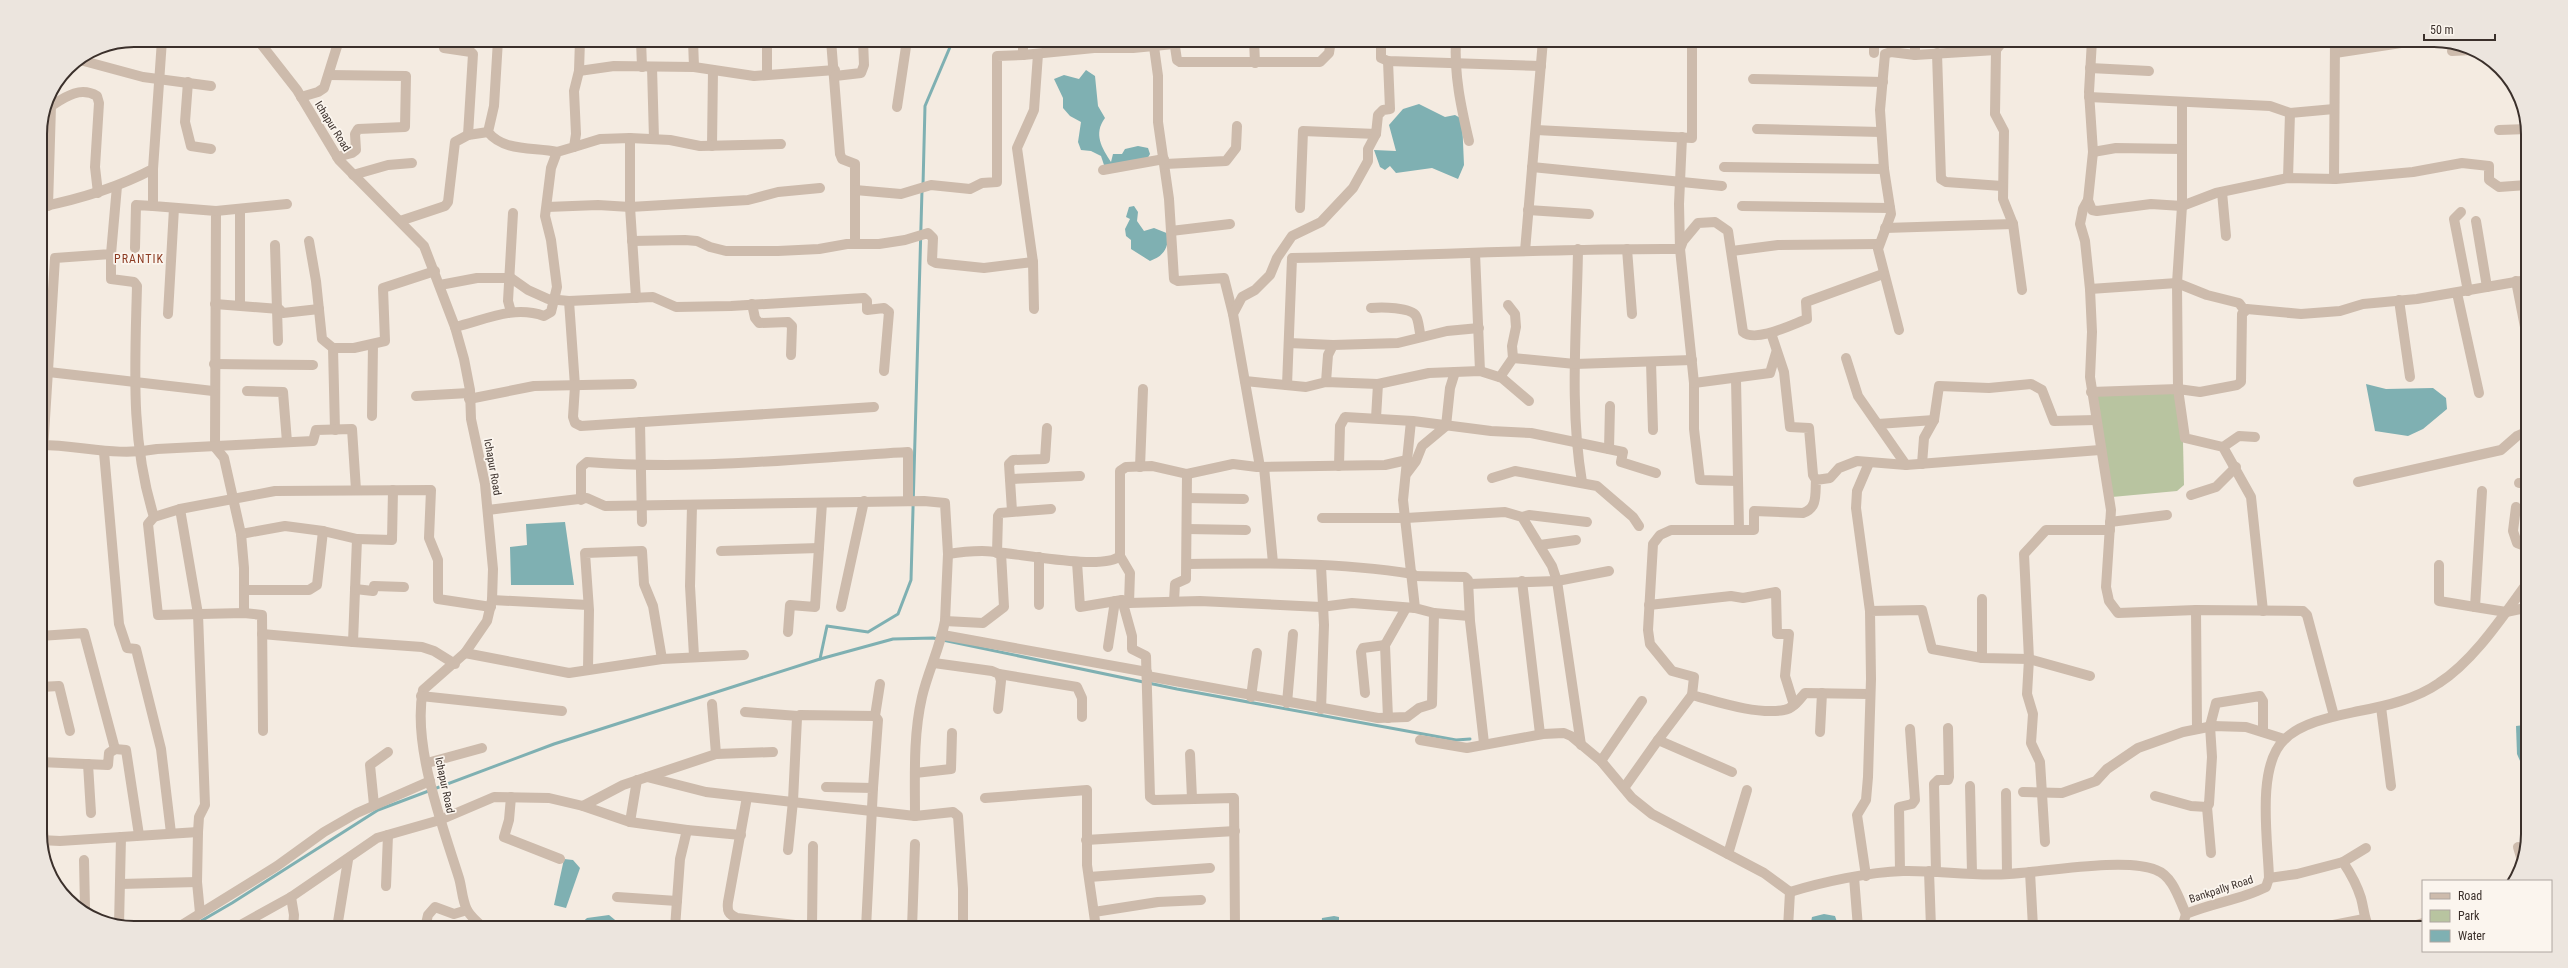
<svg xmlns="http://www.w3.org/2000/svg" width="2568" height="968" viewBox="0 0 2568 968" font-family="'Roboto Condensed',sans-serif">
  <style>
    .green { fill: #b8c4a0 }
    .water { fill: #7fb0b2 }
    .lines { fill: none; stroke-linecap: round; stroke-linejoin: round }
    .stream { stroke: #7fb0b2; stroke-width: 3 }
    .minor { stroke: #cdbbac; stroke-width: 10 }
    .labels { text-anchor: middle; stroke-width: 3.5; stroke-linejoin: round; paint-order: stroke }
    .street-label { font-size: 11px; fill: #3b302b; stroke: #fbf5ee }
    .neighbourhood-label { font-size: 12px; letter-spacing: 1px; fill: #8c3b22; stroke: #fbf5ee }
    .rim { fill: none; stroke: #3b302b; stroke-width: 2 }
  </style>
  <rect width="100%" height="100%" fill="#f4ebe1"/>
  <!-- green -->
  <path class="green" d="M2175 393 2183 442 2184 485 2177 491 2112 497 2094 395Z"/>
  <!-- water -->
  <g class="water">
    <path d="M2144 40H2185C2175 47 2154 51 2144 40Z"/>
    <path d="M1086 70 1095 76 1098 106 1105 118C1093 134 1102 148 1111 162L1113 154H1122L1125 149 1138 146 1148 148 1150 154 1143 166 1106 171 1101 156 1091 151 1081 150 1078 142 1081 122 1070 116 1063 108V98L1054 79 1064 75 1079 79Z"/>
    <path d="M1419 104 1445 117 1455 115 1462 119 1464 165 1458 179 1432 168 1396 173 1390 166 1385 170 1380 167 1374 150 1396 151 1389 125 1403 109Z"/>
    <path d="M1134 206 1138 212 1137 221 1144 231 1154 228 1169 234C1167 249 1165 255 1150 261L1131 249V240L1126 236 1125 229 1130 219 1126 217 1129 207Z"/>
    <path d="M2366 384 2386 389 2433 388 2446 398 2447 409 2423 429 2408 436 2375 431Z"/>
    <path d="M565 522 574 585H511L510 547 527 545 526 524Z"/>
    <path d="M2524 725V770L2517 754 2516 726Z"/>
    <path d="M564 859 573 860 580 868 566 908 554 905Z"/>
    <path d="M1824 914 1835 916 1839 928H1810L1812 917Z"/>
    <path d="M609 915 620 924V928H576L587 918Z"/>
    <path d="M1334 916 1339 917V928H1321L1322 918Z"/>
  </g>
  <g class="lines">
    <!-- stream -->
    <g class="stream">
      <path d="M923 185 925 106 953 40"/>
      <path d="M820 659 893 639 933 638 1177 689 1456 740 1470 739"/>
      <path d="M189 928 232 903 378 810 554 744 820 659 827 626 868 632 898 614 911 580 922 190"/>
    </g>
    <!-- minor -->
    <g class="minor">
      <path d="M254 40 261 44 297 90 339 160 424 246 455 327 464 359 470 390 471 419 485 484 493 569 492 600 487 621 465 653 423 690C412 745 442 824 459 878 462 888 462 900 467 910 471 917 478 923 484 928"/>
      <path d="M442 40 444 48 471 52 473 54 468 135"/>
      <path d="M498 40 494 106 488 132C504 152 534 147 557 152"/>
      <path d="M641 40 642 67"/>
      <path d="M693 40 694 67"/>
      <path d="M767 40V75"/>
      <path d="M831 40 840 154 842 159 855 164V244"/>
      <path d="M1174 40 1177 60 1180 62H1320L1329 53 1331 40"/>
      <path d="M1254 40 1255 63"/>
      <path d="M1381 40V58L1388 61 1541 66"/>
      <path d="M1456 40C1454 75 1461 107 1469 141"/>
      <path d="M1588 40 1606 42"/>
      <path d="M1915 40V55"/>
      <path d="M2092 40 2089 92 2093 152 2088 200 2092 210 2097 211 2151 204 2182 206 2216 193 2288 178 2336 179 2413 172 2462 163 2489 166V180L2499 187 2527 185"/>
      <path d="M1154 47 1158 76V122L1169 199 1174 279 1178 281 1224 278 1233 314"/>
      <path d="M1996 50 1995 114 2004 131 2003 199 2013 224 2022 290"/>
      <path d="M2452 51 2472 50"/>
      <path d="M1874 53V40"/>
      <path d="M1937 53 1941 179 1946 182 2002 186"/>
      <path d="M2335 53 2401 43V40"/>
      <path d="M1023 55 1094 48H1133L1174 44"/>
      <path d="M80 60 143 77 211 86"/>
      <path d="M652 67 654 139"/>
      <path d="M2090 68 2149 71"/>
      <path d="M579 71 614 66 694 67 754 76 835 70"/>
      <path d="M329 75 406 76 405 127 358 129 355 134 356 150 352 153 337 157"/>
      <path d="M835 76 861 73 864 65 863 40"/>
      <path d="M1753 79 1883 82"/>
      <path d="M188 82 185 122 191 146 211 149"/>
      <path d="M301 97 318 92 324 88 339 40"/>
      <path d="M2089 97 2270 106 2290 113 2288 178"/>
      <path d="M2182 102V206L2177 283 2178 389 2185 438 2223 447 2251 497 2263 611"/>
      <path d="M897 107 907 40"/>
      <path d="M2290 113 2334 109"/>
      <path d="M1757 129 1881 132"/>
      <path d="M1536 130 1692 138V40"/>
      <path d="M2499 130 2528 129"/>
      <path d="M1682 137 1679 204 1680 249 1694 383V429L1700 480 1738 481"/>
      <path d="M630 138V207L636 298"/>
      <path d="M712 146 713 70"/>
      <path d="M574 147 600 139 630 138 670 140 700 146 781 144"/>
      <path d="M2093 152 2116 148 2182 149"/>
      <path d="M1165 164 1226 161 1236 148 1237 126"/>
      <path d="M1532 167 1722 186"/>
      <path d="M1724 167 1884 169"/>
      <path d="M153 169V206L216 211 215 447 224 458 241 534 244 568V613"/>
      <path d="M1103 170 1164 159"/>
      <path d="M353 175 388 165 412 163"/>
      <path d="M2334 179 2335 40"/>
      <path d="M855 190 901 194 931 185 970 189 982 183 997 182V56L1023 55V40"/>
      <path d="M2222 192 2226 236"/>
      <path d="M2088 200 2083 209 2080 224 2085 241 2090 289 2092 332 2090 377 2111 510 2106 587 2109 601 2118 613 2196 610 2303 611 2307 615 2334 716"/>
      <path d="M48 206 51 106C65 97 80 86 97 96L99 103 95 167 98 193"/>
      <path d="M1742 206 1890 208"/>
      <path d="M40 207C80 199 117 188 153 169L162 40"/>
      <path d="M547 207 598 205 630 207 748 200 778 192 820 188"/>
      <path d="M1300 208 1303 131 1376 134 1378 115 1383 110 1390 109 1388 61"/>
      <path d="M240 210V304"/>
      <path d="M1528 210 1589 214"/>
      <path d="M216 211 287 204"/>
      <path d="M2461 212 2454 219 2468 291"/>
      <path d="M400 221 445 206 448 202 455 142 468 135 488 132"/>
      <path d="M2476 221 2487 287"/>
      <path d="M1885 228 2013 224"/>
      <path d="M1171 231 1230 224"/>
      <path d="M309 241 316 281 322 339 333 348 335 430"/>
      <path d="M632 241 685 240 697 241 710 247 726 251H778L819 249 847 244H879L905 240 928 233 933 238 932 261 936 263 984 268 1033 262"/>
      <path d="M275 245 278 341"/>
      <path d="M135 248 136 205 153 206"/>
      <path d="M1578 249C1577 326 1569 405 1582 482"/>
      <path d="M1627 249 1632 314"/>
      <path d="M1525 251 1543 40"/>
      <path d="M1732 251 1778 245 1879 244"/>
      <path d="M1475 253 1480 371"/>
      <path d="M111 254V279L134 282 137 286C135 366 130 440 154 517"/>
      <path d="M2516 281 2526 332"/>
      <path d="M440 285 477 278H511L528 290 548 299 569 301 653 297 676 307 731 306 864 298 867 301V310L884 308 889 312 884 371"/>
      <path d="M2090 289 2177 283 2207 295 2239 303 2245 311"/>
      <path d="M2457 293 2479 393"/>
      <path d="M2399 300 2410 377"/>
      <path d="M569 301 575 386 573 417 575 423 581 426 874 407"/>
      <path d="M215 304 279 309 283 313 319 309"/>
      <path d="M752 304 755 318 759 323 788 322 792 326 791 355"/>
      <path d="M1371 308C1381 307 1411 307 1416 316 1419 321 1419 331 1421 337"/>
      <path d="M1034 309 1033 262 1017 148 1034 110 1038 54"/>
      <path d="M511 312 508 301 513 213"/>
      <path d="M168 314 174 208"/>
      <path d="M455 327C485 320 513 305 544 316L551 312 557 287 551 240 545 216 551 168 557 152 574 147 576 134 574 91 579 71 580 40"/>
      <path d="M1899 330 1878 249 1891 214 1884 169 1880 110 1885 54 1891 52 1915 55 1996 50 2004 40"/>
      <path d="M1771 333 1784 372 1790 427 1809 428 1813 475 1816 480"/>
      <path d="M1289 343 1333 345"/>
      <path d="M333 348H354L385 341 383 288 435 271"/>
      <path d="M1513 358 1575 364 1692 360"/>
      <path d="M1846 358 1858 396 1906 465"/>
      <path d="M1651 362 1653 430"/>
      <path d="M214 364 313 365"/>
      <path d="M40 371 213 391"/>
      <path d="M1500 377 1513 358 1512 346 1516 327 1515 314 1508 305"/>
      <path d="M1736 379 1739 529"/>
      <path d="M1245 381 1306 387 1326 382 1378 384 1429 373 1480 371 1502 378 1529 401"/>
      <path d="M1326 382 1328 355 1333 345 1398 343 1447 331 1479 328"/>
      <path d="M1694 383 1770 373 1776 353"/>
      <path d="M1287 385 1292 258C1421 256 1551 248 1680 249L1683 241 1698 223 1715 222 1728 231 1743 332C1756 343 1793 324 1807 319L1806 302 1883 274"/>
      <path d="M247 391 283 392 287 442"/>
      <path d="M2091 392 2178 389 2200 392 2237 385 2241 382 2242 314 2247 309 2301 314 2340 311 2363 304 2417 299 2527 280"/>
      <path d="M416 396 469 393"/>
      <path d="M469 399 534 386 632 384"/>
      <path d="M372 416 373 344"/>
      <path d="M1376 418 1378 384"/>
      <path d="M640 422 642 522"/>
      <path d="M1878 424 1934 420"/>
      <path d="M40 445C81 445 115 457 157 449L313 441 316 430 352 429 356 490"/>
      <path d="M2223 447 2239 436 2255 437"/>
      <path d="M1609 449 1610 406"/>
      <path d="M104 452 119 624 127 648 136 649 161 749 171 833"/>
      <path d="M1869 463 1857 491 1856 508 1870 611"/>
      <path d="M1922 464 1924 438 1934 420 1939 386 1989 388 2031 384 2042 390 2054 421 2096 420"/>
      <path d="M1339 466 1340 426 1345 417 1413 421 1491 431 1531 433 1623 452 1621 462 1656 473"/>
      <path d="M1140 467 1143 389"/>
      <path d="M1260 467 1233 314 1242 297 1255 290 1270 275 1277 258 1292 236 1321 222 1353 188 1368 161V149L1376 134"/>
      <path d="M1264 467 1273 563"/>
      <path d="M1407 473 1416 461 1422 446 1446 426 1450 388 1455 372"/>
      <path d="M1492 478 1515 471 1597 486 1633 517 1639 526"/>
      <path d="M1010 479 1080 476"/>
      <path d="M2358 482 2501 450 2517 436 2526 432"/>
      <path d="M2519 483H2525"/>
      <path d="M2482 491 2475 607 2506 612 2525 608"/>
      <path d="M2191 495 2216 487 2236 467"/>
      <path d="M1187 498 1244 499"/>
      <path d="M40 499 55 258 111 254 117 186"/>
      <path d="M581 500V467L587 462C694 471 801 458 908 452V501"/>
      <path d="M692 506 690 586 694 656"/>
      <path d="M2516 507 2513 531 2517 543 2525 546"/>
      <path d="M180 509 198 614 205 805 199 817 198 832 197 882 200 913"/>
      <path d="M488 510 587 498 605 506 924 501 945 503 948 554C960 552 971 551 982 551 1009 551 1102 572 1120 556V471L1126 467 1152 466 1187 474 1233 464 1257 467 1385 465 1407 460"/>
      <path d="M1012 511 1009 464 1013 460 1045 459 1047 428"/>
      <path d="M1522 517 1529 515 1587 522"/>
      <path d="M1322 518H1406L1505 512 1522 517 1552 566 1557 581 1581 745"/>
      <path d="M2110 522 2167 515"/>
      <path d="M1187 529 1246 530"/>
      <path d="M241 534 285 526 323 531 357 539 392 540 393 490"/>
      <path d="M357 539 353 642 422 647 434 651 455 664"/>
      <path d="M1540 545 1576 540"/>
      <path d="M721 551 819 548"/>
      <path d="M997 553 998 516 1000 513 1051 509"/>
      <path d="M1120 556 1130 573 1129 603"/>
      <path d="M1039 557V605"/>
      <path d="M1077 562 1080 607 1122 600 1129 603 1200 601 1321 607 1352 603 1415 608"/>
      <path d="M1187 564C1262 563 1339 562 1413 574"/>
      <path d="M2439 565V601L2475 607"/>
      <path d="M1413 576 1465 577 1468 580 1470 621 1484 743"/>
      <path d="M1522 581 1540 734"/>
      <path d="M1469 584 1557 581 1609 571"/>
      <path d="M355 589 373 591 374 586 404 587"/>
      <path d="M244 590H309L317 585 323 531"/>
      <path d="M492 600 588 605"/>
      <path d="M1122 600 1132 636V649L1146 656 1150 797 1154 800 1234 798 1235 928"/>
      <path d="M1174 601 1175 584 1186 579 1187 474"/>
      <path d="M1649 605 1731 596 1743 598 1776 592 1777 634H1789L1785 676 1794 705"/>
      <path d="M841 607 864 501"/>
      <path d="M2196 610 2197 729"/>
      <path d="M1434 613 1469 616"/>
      <path d="M945 621 948 554"/>
      <path d="M788 632 790 605 815 607 822 503"/>
      <path d="M262 634 353 642"/>
      <path d="M943 635 1147 672"/>
      <path d="M40 636 84 633 115 749 109 753 108 765 40 762"/>
      <path d="M1108 647 1115 601"/>
      <path d="M465 653 569 673 662 659 744 655"/>
      <path d="M1982 658V599"/>
      <path d="M934 663 992 671 999 674 1001 681 998 709"/>
      <path d="M588 669 589 610 585 553 642 551 644 584 653 606 662 659"/>
      <path d="M999 674 1077 687 1082 698V717"/>
      <path d="M1147 676 1378 718 1407 717 1419 708 1432 704 1434 613 1415 608 1403 500 1411 421"/>
      <path d="M40 687 59 686 70 731"/>
      <path d="M1365 693 1361 652 1363 648 1385 645"/>
      <path d="M1869 694 1805 693C1800 699 1793 709 1784 710 1757 715 1718 702 1692 695L1694 677 1672 671 1650 644 1648 630 1653 544 1660 535 1671 530H1754V511L1803 513C1818 508 1815 494 1816 480L1830 478 1839 468 1857 461 1906 465 2100 450"/>
      <path d="M1692 695 1658 740 1732 772"/>
      <path d="M421 696 562 711"/>
      <path d="M1251 697 1257 653"/>
      <path d="M1287 703 1293 634"/>
      <path d="M2381 707 2391 786"/>
      <path d="M1321 709 1324 625 1321 566"/>
      <path d="M745 712 798 716"/>
      <path d="M1388 718 1385 645 1406 608"/>
      <path d="M263 731 262 615 244 613 158 615 148 524 154 517 180 509 275 491 431 490 429 538 438 560V599L491 607"/>
      <path d="M1820 732 1822 693"/>
      <path d="M1420 740 1467 748 1543 734 1564 733 1571 736 1601 761 1632 798 1652 814 1764 873 1790 892"/>
      <path d="M115 749 126 750 139 835"/>
      <path d="M716 754 773 752"/>
      <path d="M1190 754 1192 798"/>
      <path d="M1601 761 1642 701"/>
      <path d="M427 763 482 748"/>
      <path d="M88 764 91 813"/>
      <path d="M915 773 951 769 952 733"/>
      <path d="M647 777 706 792 915 816C915 776 913 736 922 697 928 671 940 648 945 621L983 623 1004 607 1001 553"/>
      <path d="M1970 786 1972 873"/>
      <path d="M826 787 873 788 866 928"/>
      <path d="M873 788 878 720 875 716 880 684"/>
      <path d="M1624 788 1658 740"/>
      <path d="M2023 792 2062 793 2096 781 2107 769 2138 748 2183 732 2213 726 2246 727 2284 739"/>
      <path d="M2006 793 2007 874"/>
      <path d="M40 795 45 853"/>
      <path d="M2155 796 2191 806 2207 807 2209 804 2212 757 2210 726 2216 703 2260 696 2263 701V732"/>
      <path d="M511 797 509 820 504 837 560 859"/>
      <path d="M747 797 728 902C727 911 728 914 737 918L820 928"/>
      <path d="M985 798 1087 790V865L1096 928"/>
      <path d="M374 805 370 765 388 752"/>
      <path d="M583 806 630 822 687 830 680 859 675 928"/>
      <path d="M2207 807 2211 853"/>
      <path d="M915 816 953 812 958 816 963 889V928"/>
      <path d="M630 822 637 780"/>
      <path d="M687 830 741 835"/>
      <path d="M40 840 60 841 198 832"/>
      <path d="M1086 840 1235 831"/>
      <path d="M2045 842 2040 762 2031 743 2033 714 2027 694 2029 659 2024 554 2046 530H2110"/>
      <path d="M2518 847 2523 864"/>
      <path d="M788 850 793 801 797 718 800 715 875 716"/>
      <path d="M1728 854 1747 790"/>
      <path d="M2343 862 2366 848"/>
      <path d="M1900 871 1899 807 1912 804 1915 800 1910 729"/>
      <path d="M1929 871 1931 928"/>
      <path d="M1936 872 1934 784 1938 780H1948L1949 777 1948 728"/>
      <path d="M2030 872 2033 927"/>
      <path d="M1866 876 1857 815 1866 800 1868 777 1871 679 1870 611 1922 610 1932 649 1982 658 2029 659 2090 676"/>
      <path d="M1089 877 1210 868"/>
      <path d="M1854 877 1858 928"/>
      <path d="M2269 878 2297 874 2343 862C2351 874 2357 885 2361 898 2364 909 2364 918 2369 928"/>
      <path d="M120 884 197 882"/>
      <path d="M386 886 388 835"/>
      <path d="M1790 892C1822 882 1869 872 1903 871 1938 870 1974 877 2009 874 2044 872 2126 857 2156 870 2173 876 2179 899 2186 914"/>
      <path d="M291 897 294 915 293 928"/>
      <path d="M617 897 677 901"/>
      <path d="M83 908H85L84 860"/>
      <path d="M1094 912 1158 902 1201 900"/>
      <path d="M119 925 121 837"/>
      <path d="M812 926 813 846"/>
      <path d="M177 928 277 866 324 832 357 813 430 781"/>
      <path d="M235 928 291 897 377 838 440 820 494 797 549 798 583 806 623 785 716 754 712 704"/>
      <path d="M337 928 348 860"/>
      <path d="M425 928 428 915 435 907 454 914 467 910"/>
      <path d="M912 928 915 844"/>
      <path d="M1788 928 1790 892"/>
      <path d="M2182 928 2186 914C2212 903 2240 900 2266 887L2269 878C2268 841 2256 767 2284 740 2301 722 2336 716 2359 711 2386 706 2416 699 2439 683 2473 661 2501 619 2525 586"/>
      <path d="M2318 928 2364 919"/>
      <path d="M2407 928 2423 923"/>
    </g>
  </g>
  <g class="labels">
    <!-- street labels -->
    <g class="street-label">
      <text transform="translate(333 126) rotate(58)" y="4">Ichapur Road</text>
      <text transform="translate(493 467) rotate(80)" y="4">Ichapur Road</text>
      <text transform="translate(445 785) rotate(78)" y="4">Ichapur Road</text>
      <text transform="translate(2221 889) rotate(-18)" y="4">Bankpally Road</text>
    </g>
    <!-- neighbourhood labels -->
    <g class="neighbourhood-label">
      <text x="139" y="263">PRANTIK</text>
    </g>
  </g>
  <!-- crop -->
  <path d="M0 0H2568V968H0ZM134 47H2434A87 87 0 0 1 2521 134V834A87 87 0 0 1 2434 921H134A87 87 0 0 1 47 834V134A87 87 0 0 1 134 47Z" fill="#ece5de" fill-rule="evenodd"/>
  <path class="rim" d="M134 47H2434A87 87 0 0 1 2521 134V834A87 87 0 0 1 2434 921H134A87 87 0 0 1 47 834V134A87 87 0 0 1 134 47Z"/>
  <!-- legend -->
  <rect x="2422" y="880" width="130" height="72" fill="#fbf5ee" stroke="#aea6a0"/>
  <rect x="2430" y="893" width="20" height="6" fill="#cdbbac" stroke="#aea6a0"/>
  <text x="2458" y="900" font-size="12" fill="#3b302b">Road</text>
  <rect x="2430" y="910" width="20" height="12" fill="#b8c4a0" stroke="#aea6a0"/>
  <text x="2458" y="920" font-size="12" fill="#3b302b">Park</text>
  <rect x="2430" y="930" width="20" height="12" fill="#7fb0b2" stroke="#aea6a0"/>
  <text x="2458" y="940" font-size="12" fill="#3b302b">Water</text>
  <!-- scale -->
  <path d="M2424 34v6h71v-6" fill="none" stroke="#3b302b" stroke-width="2"/>
  <text x="2430" y="34" font-size="12" fill="#3b302b" stroke="#fbf5ee" stroke-width="3" paint-order="stroke">50 m</text>
</svg>
